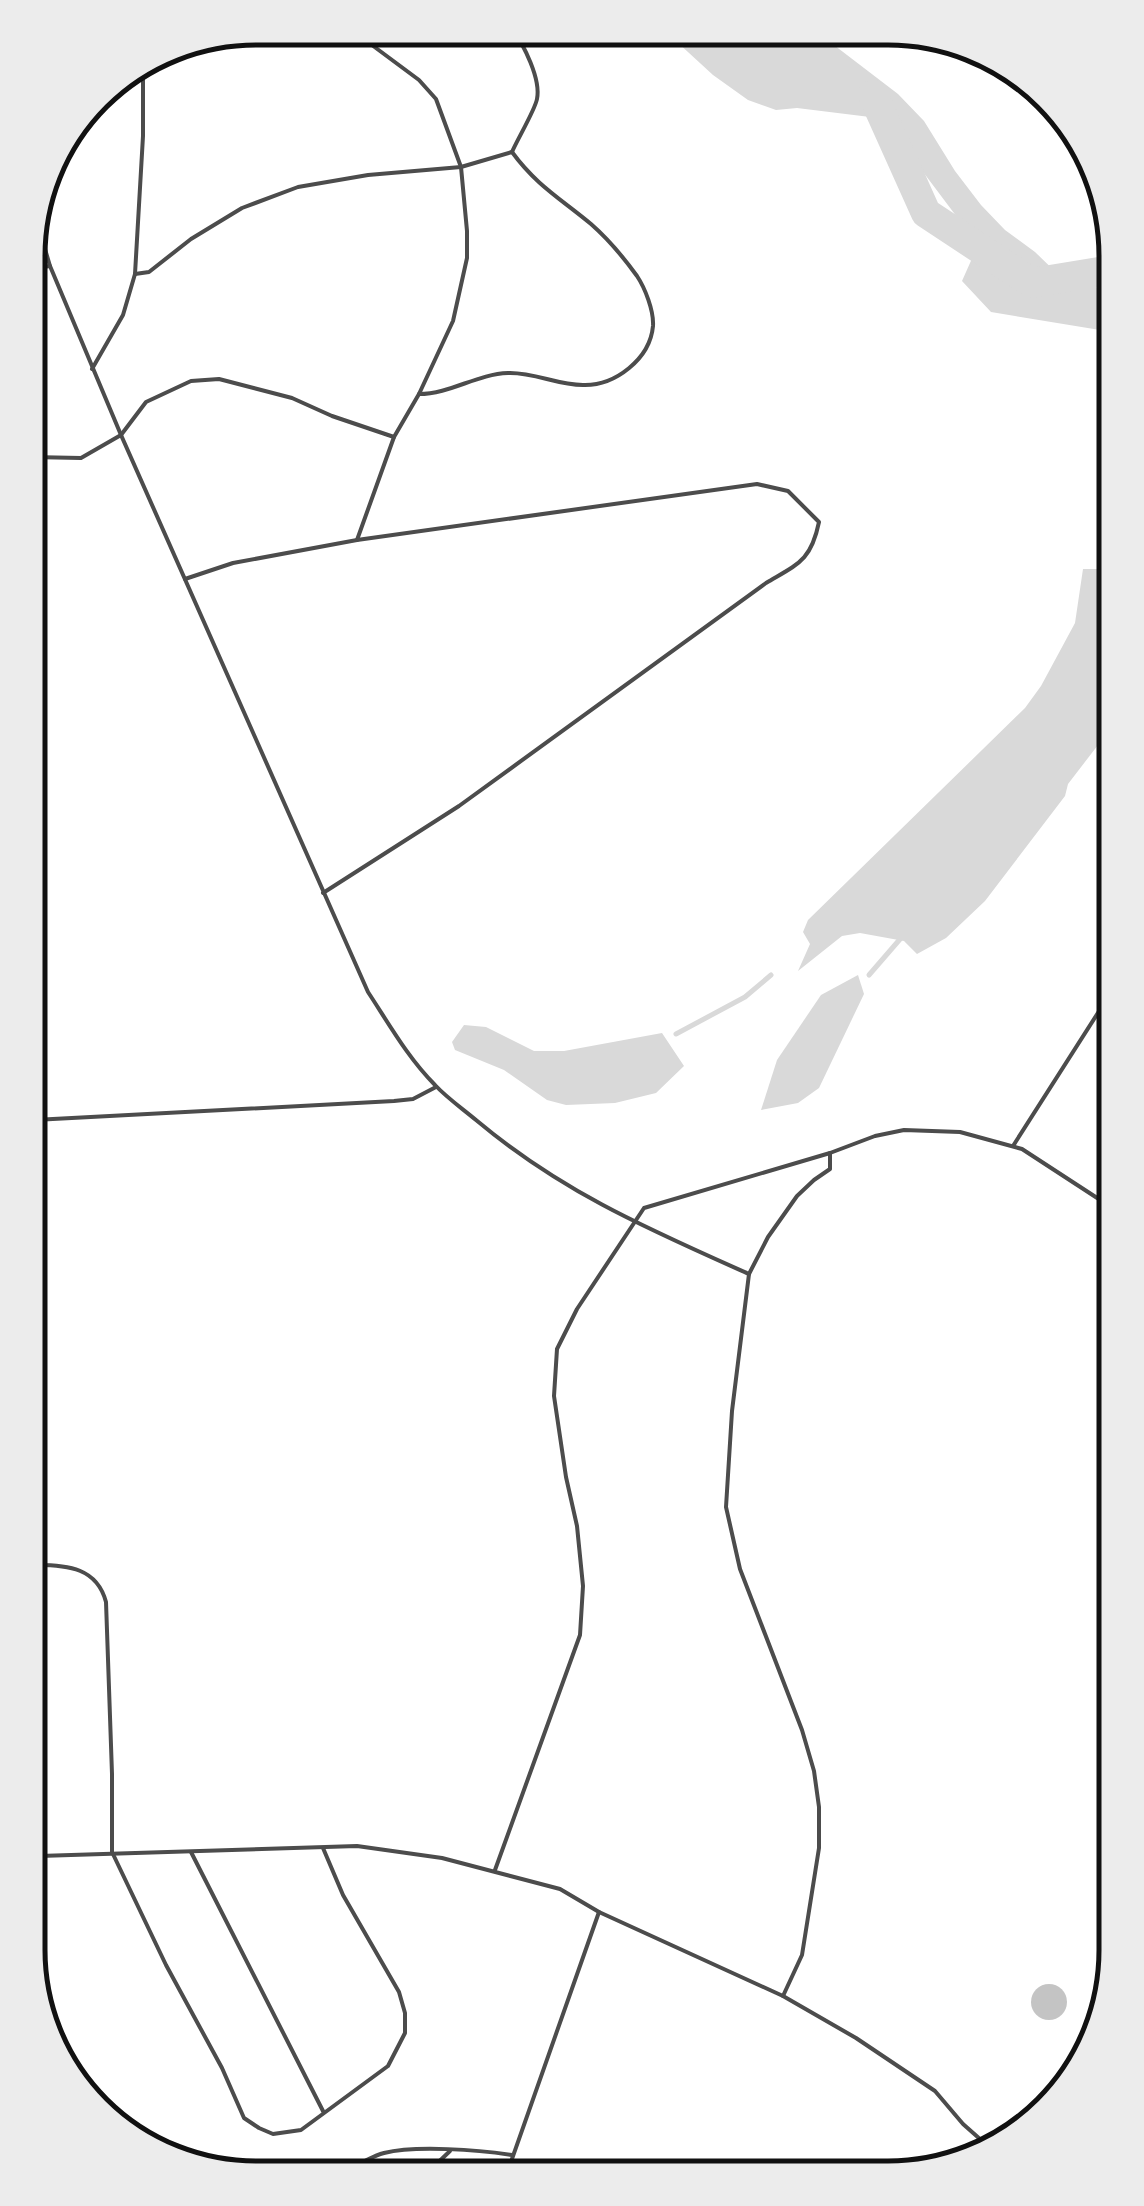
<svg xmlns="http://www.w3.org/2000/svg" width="1144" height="2206" viewBox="0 0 1144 2206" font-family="Georgia,serif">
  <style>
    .water { fill: #d9d9d9 }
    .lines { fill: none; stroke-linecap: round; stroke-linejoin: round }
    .stream { stroke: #d9d9d9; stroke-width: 5 }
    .river { stroke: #d9d9d9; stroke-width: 30 }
    .building { fill: #c4c4c4 }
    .service { stroke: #4c4c4c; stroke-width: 4 }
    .rim { fill: none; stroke: #111; stroke-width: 5 }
  </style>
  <rect width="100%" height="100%" fill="#fff"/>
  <!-- water -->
  <g class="water">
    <path d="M664 30 765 31 796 42H830L898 94 924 121 955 171 981 205 1005 230 1035 252 1065 281 1105 289 1106 331 991 312 962 281 978 245 896 136 870 117 797 108 776 110 748 100 713 75Z"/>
    <path d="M1083 569H1107L1108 732 1068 784 1065 796 985 901 946 938 917 954 904 941 860 933 842 936 798 971 810 944 803 932 808 920 1025 708 1041 686 1075 623Z"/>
    <path d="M858 975 864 994 819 1088 798 1103 761 1110 777 1060 821 995Z"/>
    <path d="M464 1025 486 1027 534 1051H564L662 1033 684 1066 656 1093 615 1103 566 1105 547 1100 504 1070 455 1050 452 1042Z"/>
  </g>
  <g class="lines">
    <!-- stream -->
    <g class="stream">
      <path d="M869 975 901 938"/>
      <path d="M676 1034 745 997 771 975"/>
    </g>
    <!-- river -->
    <path class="river" d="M873 95 926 213 1032 283 1105 271"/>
  </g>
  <!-- building -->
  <circle class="building" cx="1049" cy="2002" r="18"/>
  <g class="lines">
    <!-- service -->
    <g class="service">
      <path d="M349 28 419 80 436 99 461 167 467 231V258L453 321 419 394 394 437 357 540"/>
      <path d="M512 152C517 140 535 110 537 99 541 79 524 45 512 29"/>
      <path d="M34 212 50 266 121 435 368 992C389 1024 408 1058 435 1085 447 1098 463 1109 476 1120 562 1192 648 1229 749 1274"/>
      <path d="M30 269 50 266"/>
      <path d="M135 274 149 272 191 239 242 208 298 187 368 175 461 167 512 152"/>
      <path d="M92 369 123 315 135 274 143 136V76L146 59"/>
      <path d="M419 394C450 394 477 374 508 373 534 372 557 385 583 385 615 386 650 359 653 326 654 311 645 288 637 276 624 258 607 238 591 224 561 199 536 185 512 152"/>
      <path d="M31 457 81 458 121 435 146 402 191 381 219 379 292 398 332 416 394 437"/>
      <path d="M185 579 233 563 357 540 757 484 788 491 819 522C811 561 798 564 766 583L459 806 323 893"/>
      <path d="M34 1120 394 1101 413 1099 436 1087"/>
      <path d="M1013 1146 1110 994"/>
      <path d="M37 1565C68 1565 97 1568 106 1602L112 1774V1852L166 1965 222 2068 244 2118 259 2128 273 2134 301 2130 388 2066 405 2033V2013L399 1992 343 1895 323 1848"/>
      <path d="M191 1852 323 2111"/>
      <path d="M39 1856 357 1846 442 1858 560 1889 599 1912 783 1996 856 2038 935 2091 963 2124 989 2147"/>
      <path d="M495 1870 580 1635 583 1586 577 1526 566 1477 554 1396 557 1349 577 1309 644 1208 830 1153 875 1136 904 1130 960 1132 1022 1149 1111 1207"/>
      <path d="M783 1996 802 1955 819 1848V1807L814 1771 802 1730 740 1569 726 1507 732 1411 749 1274 768 1237 797 1196 814 1180 830 1169V1153"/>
      <path d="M507 2173 599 1912"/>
      <path d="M426 2174 450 2151"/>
      <path d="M341 2175C354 2167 369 2157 384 2153 416 2145 479 2150 512 2155"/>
    </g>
  </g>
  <!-- crop -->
  <path d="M0 0H1144V2206H0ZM256 45H888A211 211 0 0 1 1099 256V1950A211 211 0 0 1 888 2161H256A211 211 0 0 1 45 1950V256A211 211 0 0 1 256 45Z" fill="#ececec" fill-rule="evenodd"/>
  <path class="rim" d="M256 45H888A211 211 0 0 1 1099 256V1950A211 211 0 0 1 888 2161H256A211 211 0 0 1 45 1950V256A211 211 0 0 1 256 45Z"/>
</svg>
